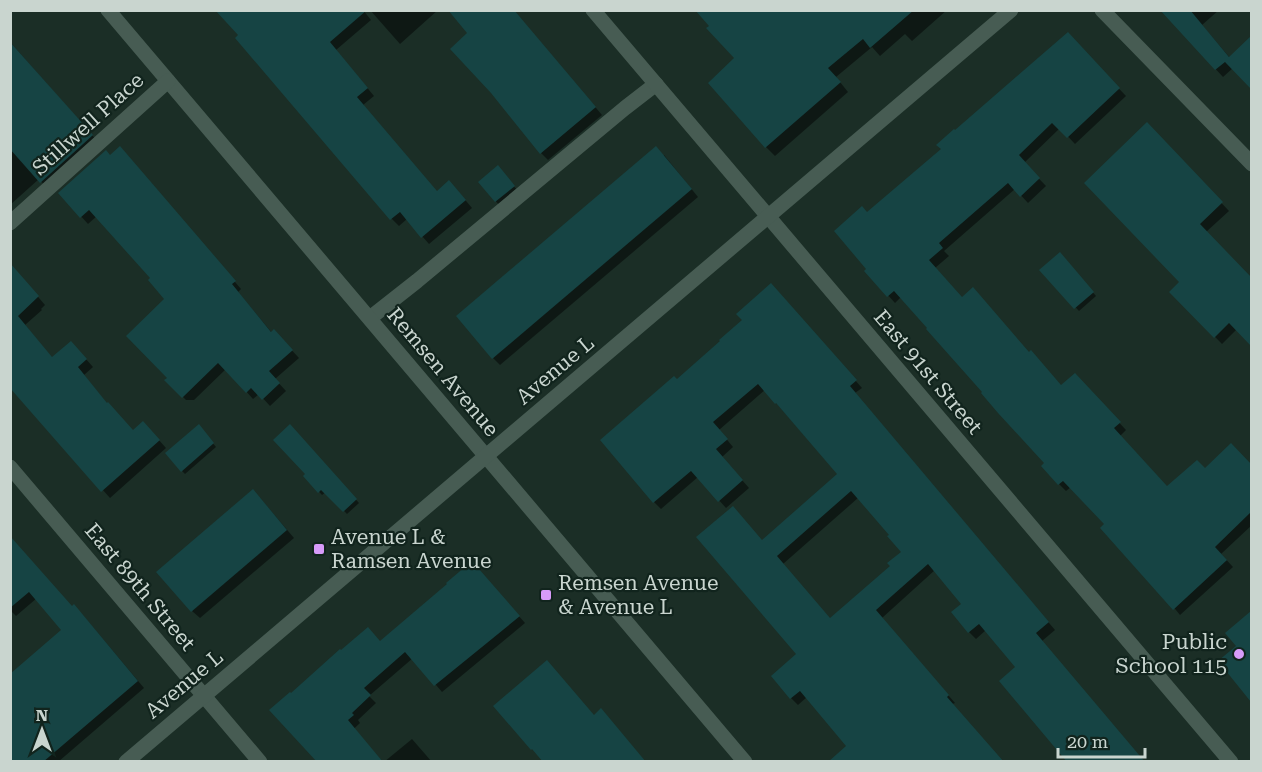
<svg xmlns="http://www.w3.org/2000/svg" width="1262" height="772" viewBox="0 0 1262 772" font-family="'Roboto Serif',serif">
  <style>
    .shadow { fill: #0007; fill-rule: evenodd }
    .building { fill: #164444; fill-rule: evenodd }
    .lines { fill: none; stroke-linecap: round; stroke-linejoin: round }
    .service { stroke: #475c53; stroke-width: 15 }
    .minor { stroke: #475c53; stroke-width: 15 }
    .poi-dot { fill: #d79bf9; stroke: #11241d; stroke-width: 2 }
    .labels { text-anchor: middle; stroke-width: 4.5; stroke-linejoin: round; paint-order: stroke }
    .street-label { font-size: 21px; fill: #c9d5cf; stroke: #11241d }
    .poi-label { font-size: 21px; fill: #c9d5cf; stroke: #11241d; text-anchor: start }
  </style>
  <rect width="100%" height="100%" fill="#1b2e26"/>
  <!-- shadow -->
  <g class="shadow">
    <path d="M363 10 371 20 336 50 374 96 363 105 437 192 456 189 472 208 429 244 407 219 399 226 392 219 237 38Z"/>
    <path d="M370 10H438L400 44Z"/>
    <path d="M513 10 602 115 548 160 541 153 469 34Z"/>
    <path d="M698 10H947L912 41 905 34 880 56 872 47 836 77 848 92 775 156 766 147 736 58Z"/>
    <path d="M1161 10H1219L1202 25 1230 58 1252 38V87L1233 68 1223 77Z"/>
    <path d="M1068 35 1126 96 1075 144 1060 128 1024 163 1046 186 1028 203 1015 189 944 251 949 256 935 268 962 299 1030 354 1062 387 1075 375 1126 430 1120 436 1168 488 1205 470 1225 451 1252 477V525L1221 554 1233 567 1180 615 1106 524 1071 487 1066 491 1059 484 1047 463 901 297 895 303 866 271 868 214 943 150 955 132Z"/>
    <path d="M10 42 99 143 48 189 39 179 10 205Z"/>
    <path d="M1147 124 1229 211 1206 232 1252 279V344L1237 329 1222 344 1171 292 1181 282Z"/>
    <path d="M127 155 241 289 238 292 272 333 274 331 299 358 275 379 286 391 270 406 259 394 253 399 226 369 194 400H186L170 384 166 299 153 278 97 216 88 224 60 193 110 157Z"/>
    <path d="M664 155 698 197 500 365 493 358Z"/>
    <path d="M501 171 517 190 499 205 480 182Z"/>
    <path d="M1063 257 1096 296 1079 311 1041 270Z"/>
    <path d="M10 264 45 305 41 309 42 310 25 325 53 359 78 350 93 367 84 375 108 405 133 432 150 430 166 448 110 498 30 408Z"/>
    <path d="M778 292 862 388 855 393 1055 630 1042 641 1017 667 986 630 976 639 969 632 963 604 935 570 882 618 955 703 848 746 807 697 798 705 791 698 798 655 762 542 839 475 765 390 719 430 733 447 722 457 749 488 726 508 698 477 661 509 654 502 677 381ZM858 498 891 535 903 552 892 566 830 620 783 564Z"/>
    <path d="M290 426 359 503 347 514 326 492 322 495 305 476 308 474Z"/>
    <path d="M202 430 216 447 185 474 182 471Z"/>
    <path d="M260 498 294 538 200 618 192 611Z"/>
    <path d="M10 537 72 608 81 613 144 688 58 762H10L64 630 37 598 16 616 12 612 10 613Z"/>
    <path d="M479 570 525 623 442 692 413 658 369 696 376 703 358 720 360 723 319 762 381 643Z"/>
    <path d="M1252 613V699L1220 661 1238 646 1227 633Z"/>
    <path d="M412 739 432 762H384Z"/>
  </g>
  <!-- building -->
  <g class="building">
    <path d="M215 10H367L330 42 368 88 357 97 437 191 449 180 466 200 421 238 400 212 390 220 235 38 238 35Z"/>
    <path d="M448 10H514L596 107 540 154 491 93 450 49 467 33Z"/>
    <path d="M695 10H914L870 48 863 39 828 68 841 82 765 148 708 83 734 58 706 28 709 26Z"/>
    <path d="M1160 10H1190L1229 57 1251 36V89L1225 62 1215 70Z"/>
    <path d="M1068 32 1120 88 1067 138 1052 123 1019 155 1040 178 1020 197 1008 183 939 243 943 248 929 260 962 297 973 287 1029 352 1031 350 1061 385 1075 373 1121 422 1114 428 1167 486 1197 460 1205 468 1231 443 1251 464V512L1215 547 1227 560 1173 610 1100 528 1104 524 1063 481 1058 485 1041 466 1044 463 998 413 981 393 982 392 926 329 927 328 894 291 887 297 864 271 866 269 834 231 862 206 867 212 941 149 936 145 954 129 955 130Z"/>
    <path d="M10 42 93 135 40 183 10 149Z"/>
    <path d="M1147 122 1223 202 1200 224 1251 277V346L1229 323 1214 338 1169 292 1179 282 1084 183Z"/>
    <path d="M120 146 236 281 232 284 271 332 274 329 293 350 269 371 280 383 262 400 251 388 246 393 218 363 182 398 164 380 167 378 126 336 164 299 148 280 150 278 89 210 80 218 58 193 106 150 110 155Z"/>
    <path d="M656 146 692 189 492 359 456 316Z"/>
    <path d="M498 165 515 186 495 202 478 182Z"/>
    <path d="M1060 252 1094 292 1074 309 1039 270Z"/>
    <path d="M10 263 39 296 18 316 52 357 71 341 87 359 78 367 107 403 108 402 133 430 143 421 160 440 101 492 10 388Z"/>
    <path d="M771 283 857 380 850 386 1049 622 1036 633 1145 762H1067L999 681 1015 667 979 624 968 633 951 612 961 604 928 564 876 610 949 695 947 697 1004 762H828L846 746 800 691 790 699 771 676 796 654 696 537 733 506 762 540 837 474 776 403 775 404 758 384 713 422 728 439 716 449 743 480 718 502 691 471 653 503 600 440 674 376 677 379 720 341 719 340 742 320 736 314ZM851 491 889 535 887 536 901 552 887 563 890 566 830 618 777 556Z"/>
    <path d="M199 424 214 443 181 472 165 453Z"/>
    <path d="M290 424 357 499 343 512 321 490 318 493 303 476 305 474 273 440Z"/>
    <path d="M253 489 287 530 191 612 156 572Z"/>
    <path d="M10 536 72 606 74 604 138 681 43 762H10V674L61 630 29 592 10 608Z"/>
    <path d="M472 561 520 616 434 686 405 652 364 688 371 695 352 713 354 715 348 720 383 762H317L269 710 290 692 291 693 340 649 341 650 368 627 380 641 447 584 446 583Z"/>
    <path d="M1251 611V702L1218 661 1236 646 1225 633Z"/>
    <path d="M547 660 594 715 601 708 646 762H543L532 749 531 750 493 706Z"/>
  </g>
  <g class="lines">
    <!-- service -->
    <path class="service" d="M370 318 417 281 625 108 656 84"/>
    <!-- minor -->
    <g class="minor">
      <path d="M108 10 745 762"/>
      <path d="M593 10 1231 762"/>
      <path d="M1102 10 1252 164"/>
      <path d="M10 223 168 81"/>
      <path d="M10 467 260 762"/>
      <path d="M126 762 1011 10"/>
    </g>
  </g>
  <!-- markers -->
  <g class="poi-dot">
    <rect x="313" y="543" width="12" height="12" rx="3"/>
    <rect x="540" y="589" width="12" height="12" rx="3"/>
    <circle cx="1239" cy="654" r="6"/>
  </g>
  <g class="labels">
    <!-- street labels -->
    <g class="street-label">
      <text transform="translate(88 124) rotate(-42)" y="7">Stillwell Place</text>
      <text transform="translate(555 370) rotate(-40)" y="7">Avenue L</text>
      <text transform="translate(443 372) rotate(50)" y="7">Remsen Avenue</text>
      <text transform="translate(928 372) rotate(50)" y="7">East 91st Street</text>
      <text transform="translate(140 587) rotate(50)" y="7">East 89th Street</text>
      <text transform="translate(184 684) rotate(-40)" y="7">Avenue L</text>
    </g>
    <!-- poi labels -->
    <g class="poi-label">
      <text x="331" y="544">Avenue L &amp;<tspan x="331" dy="24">Ramsen Avenue</tspan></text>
      <text x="558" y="590">Remsen Avenue<tspan x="558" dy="24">&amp; Avenue L</tspan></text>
      <text x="1227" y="649" text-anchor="end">Public<tspan x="1227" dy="24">School 115</tspan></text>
    </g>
  </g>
  <!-- border -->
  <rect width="1262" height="772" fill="none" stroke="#c9d5cf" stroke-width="24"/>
  <!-- north arrow -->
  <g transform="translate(42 730)" stroke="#11241d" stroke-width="4.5" paint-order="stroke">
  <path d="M0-4.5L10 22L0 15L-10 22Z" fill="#c9d5cf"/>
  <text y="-9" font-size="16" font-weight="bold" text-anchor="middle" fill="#c9d5cf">N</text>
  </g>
  <!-- scale -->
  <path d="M1058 748v9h87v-9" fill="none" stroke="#c9d5cf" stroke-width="3"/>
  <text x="1067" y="748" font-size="18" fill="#c9d5cf" stroke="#11241d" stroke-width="4.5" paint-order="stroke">20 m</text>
</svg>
